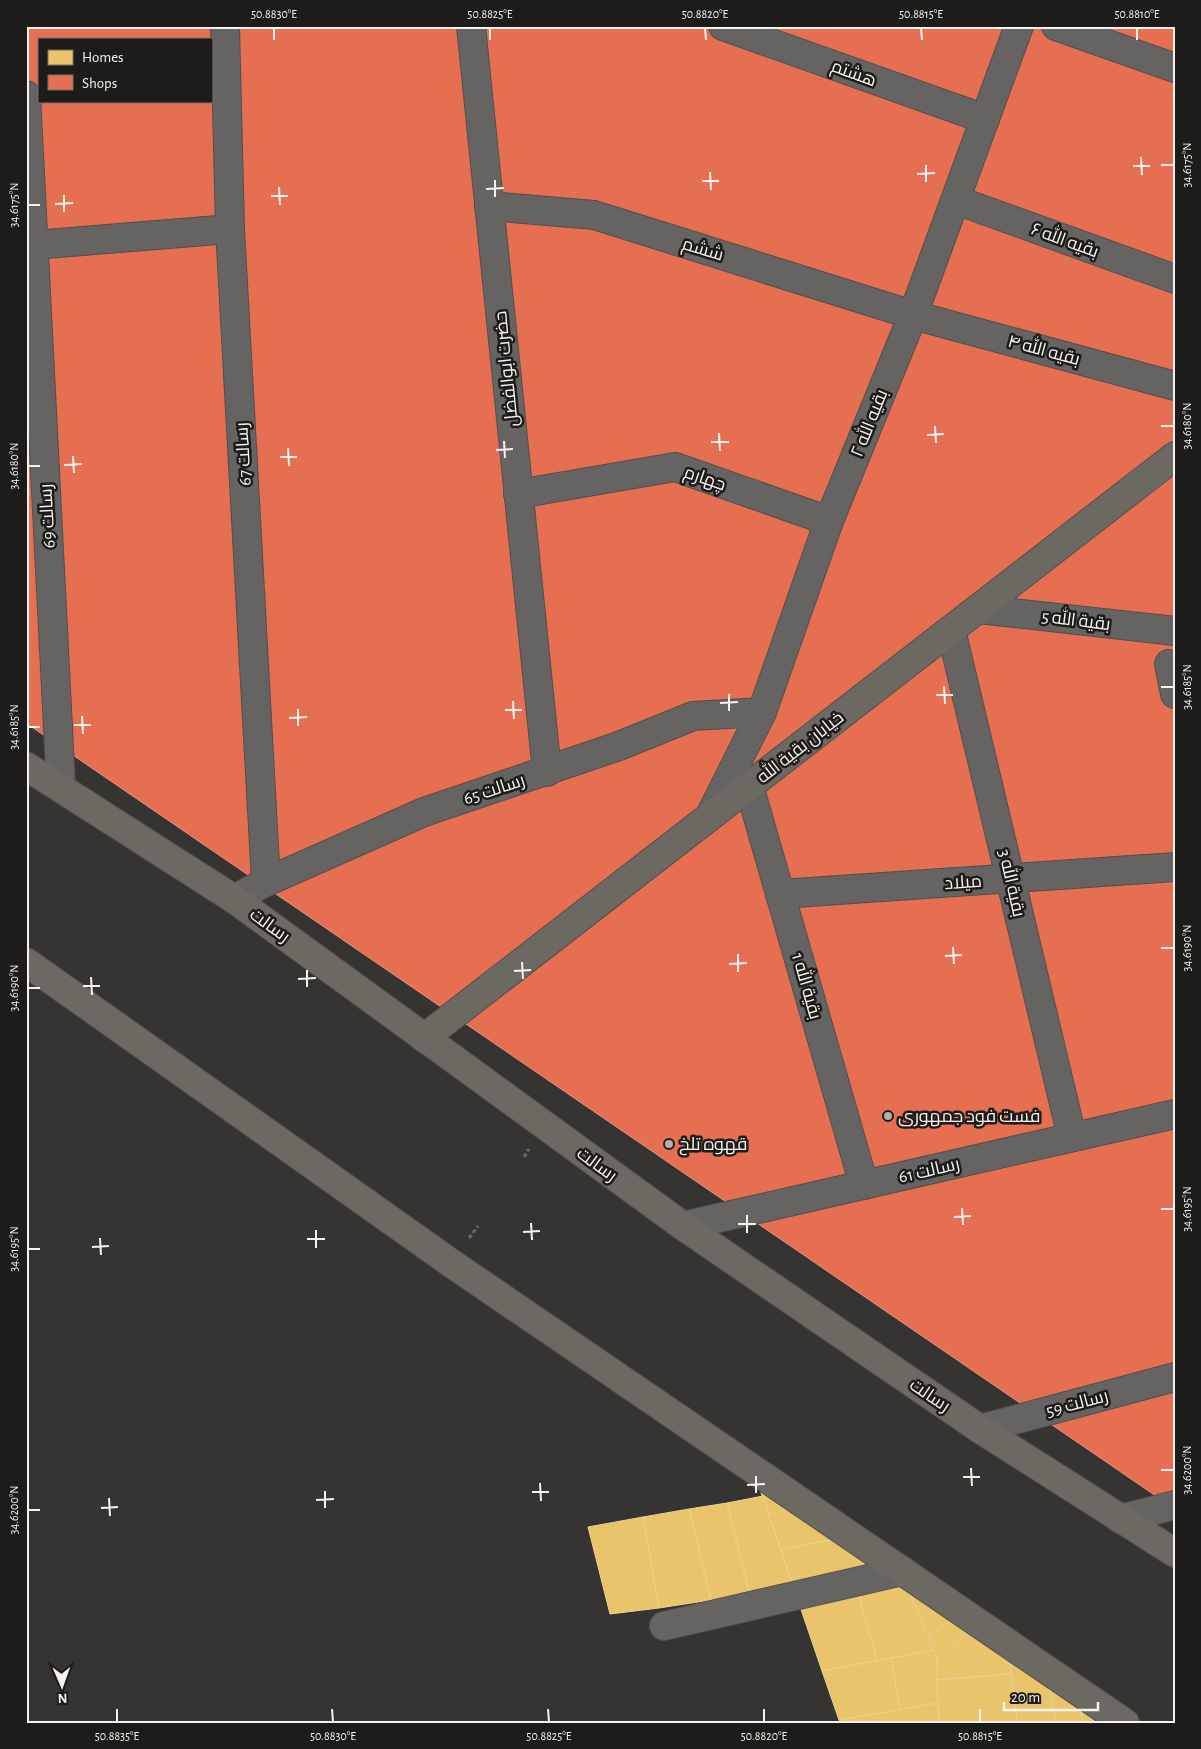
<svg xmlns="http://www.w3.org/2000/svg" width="1201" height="1749" viewBox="0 0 1201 1749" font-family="'Alegreya Sans',Cairo,sans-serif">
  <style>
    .homes { fill: #e9c46a; stroke: #edd292 }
    .shops { fill: #e76f51; stroke: #eb9680; fill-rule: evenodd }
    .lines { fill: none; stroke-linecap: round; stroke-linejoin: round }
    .minor-casing { stroke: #51504d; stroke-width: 30 }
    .major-casing { stroke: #51504d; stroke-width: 30 }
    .path { stroke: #686766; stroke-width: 3; stroke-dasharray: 4 2.5; stroke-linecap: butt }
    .minor { stroke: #666463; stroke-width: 28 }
    .major { stroke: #6c6962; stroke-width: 28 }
    .ticks { fill: none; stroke: #f5f2ef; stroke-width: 2 }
    .poi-dot { fill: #b2b0ad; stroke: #1e1c1a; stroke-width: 2 }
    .labels { text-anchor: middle; stroke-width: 5; stroke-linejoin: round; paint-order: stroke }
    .street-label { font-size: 18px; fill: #f5f2ef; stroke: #1e1c1a }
    .poi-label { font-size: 18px; fill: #f5f2ef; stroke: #1e1c1a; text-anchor: start }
    .neatline { fill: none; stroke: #f5f2ef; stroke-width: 2 }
    .ticks-label { font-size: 12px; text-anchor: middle; fill: #f5f2ef }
  </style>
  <rect width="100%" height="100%" fill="#363432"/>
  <!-- homes -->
  <g class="homes">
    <path d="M757 1481 794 1506 769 1516Z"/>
    <path d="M763 1496 794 1589 750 1595 727 1503Z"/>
    <path d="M727 1503 750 1595 711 1600 689 1509Z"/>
    <path d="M794 1506 840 1538 781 1550 769 1516Z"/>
    <path d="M689 1509 711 1600 659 1608 643 1517Z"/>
    <path d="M643 1517 659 1608 610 1614 588 1527Z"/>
    <path d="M840 1538 882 1566 794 1589 781 1550Z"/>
    <path d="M853 1574 905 1582 933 1650 877 1661Z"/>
    <path d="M853 1574 877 1661 822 1671 794 1589Z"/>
    <path d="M905 1582 958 1617 928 1636Z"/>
    <path d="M958 1617 973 1627 937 1658 928 1636Z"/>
    <path d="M973 1627 1009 1652 1011 1674 937 1680V1658Z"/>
    <path d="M933 1650 937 1658 938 1703 900 1710 891 1658Z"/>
    <path d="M1009 1652 1048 1679 1056 1723H1017Z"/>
    <path d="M891 1658 900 1710 839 1720 822 1671Z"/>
    <path d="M1011 1674 1017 1723H939L937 1680Z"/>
    <path d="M1048 1679 1080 1700 1082 1723H1056Z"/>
    <path d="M1080 1700 1113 1723H1082Z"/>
    <path d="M938 1703 939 1723H840L839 1720Z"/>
  </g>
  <!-- shops -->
  <path class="shops" d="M26 26H1175V1509L26 723ZM39 39H211V101H39Z"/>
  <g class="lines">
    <defs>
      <g id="minor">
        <path d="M225 26 230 229 266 882"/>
        <path d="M471 26 547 772"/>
        <path d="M723 26 985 119"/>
        <path d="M1056 26 1175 68"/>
        <path d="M26 95 61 787"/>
        <path d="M956 200 1175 279"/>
        <path d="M489 206 594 215 913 315 1175 386"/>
        <path d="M34 245 230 229"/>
        <path d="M518 494 675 467 829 521"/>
        <path d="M978 609 1175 631"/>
        <path d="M951 630 1072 1137"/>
        <path d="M1169 664 1175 694"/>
        <path d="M749 786 864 1185"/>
        <path d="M710 816 762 712 829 521 913 315 1019 26"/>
        <path d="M780 894 1175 867"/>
        <path d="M234 899 266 882 424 812 619 746 693 716 762 712"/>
        <path d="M683 1226 1175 1114"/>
        <path d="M980 1429 1175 1377"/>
        <path d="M1120 1519 1175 1505"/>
        <path d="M664 1626 903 1571"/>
      </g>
      <g id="major">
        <path d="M26 766 234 899 683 1226 980 1429 1175 1553"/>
        <path d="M26 962 451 1263 1125 1723"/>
        <path d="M424 1038 1175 456"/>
      </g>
    </defs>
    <!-- minor casing -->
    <use href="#minor" class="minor-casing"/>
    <!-- major casing -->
    <use href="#major" class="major-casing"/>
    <!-- path -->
    <g class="path">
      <path d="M524 1157 529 1149"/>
      <path d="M469 1238 478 1226"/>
    </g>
    <!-- minor -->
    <use href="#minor" class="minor"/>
    <!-- major -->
    <use href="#major" class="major"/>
  </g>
  <!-- ticks -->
  <path class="ticks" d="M274 28V40M490 28V40M705 28 706 40M921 28 922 40M1137 28V40M1141 157 1142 175M926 165V182M1161 165H1174M1133 166H1150M710 172 711 190M917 174 935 173M495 180V197M702 181H719M279 187 280 205M486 189 504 188M64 195V212M271 196H288M55 204 73 203M28 205H40M935 426 936 443M1161 426H1174M719 433 720 451M927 435 944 434M504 441 505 458M711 442H729M288 448 289 466M496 450 513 449M73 456 74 473M280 457H297M64 465 82 464M28 466H40M944 686 945 704M1161 687H1174M729 694V711M936 695H953M513 701 514 719M720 703 738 702M298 709V726M505 710H522M82 716 83 734M289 718 307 717M74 725H91M28 727H40M953 947 954 964M1161 948H1174M738 954V972M945 956 962 955M522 962 523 979M729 964 747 963M307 970V987M514 971 531 970M91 977 92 995M298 979 316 978M83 986H100M28 988H40M962 1208 963 1225M1161 1209H1174M747 1215V1233M954 1217 971 1216M531 1223 532 1240M738 1224H756M316 1230V1248M523 1232 540 1231M100 1238 101 1255M307 1239H325M92 1247 109 1246M28 1249H40M971 1468 972 1486M1161 1470H1174M756 1476V1493M963 1477H980M540 1483 541 1501M747 1485 765 1484M325 1491V1508M532 1492H549M109 1498 110 1516M316 1500 334 1499M101 1508 118 1507M28 1510H40M117 1709V1722M332 1709 333 1722M548 1709 549 1722M764 1709V1722M980 1709V1722"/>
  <!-- markers -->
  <g class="poi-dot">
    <circle cx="888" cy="1116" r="5"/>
    <circle cx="669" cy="1144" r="5"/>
  </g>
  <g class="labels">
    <!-- street labels -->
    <g class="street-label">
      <text transform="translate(854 73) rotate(20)" y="6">هشتم</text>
      <text transform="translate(1065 240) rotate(20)" y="6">بقیه الله ۶</text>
      <text transform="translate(703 249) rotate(17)" y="6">ششم</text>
      <text transform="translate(1044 350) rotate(15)" y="6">بقیه الله ۴</text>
      <text transform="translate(506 369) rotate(-96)" y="6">حضرت ابوالفضل</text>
      <text transform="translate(869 423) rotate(-68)" y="6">بقیه الله ۲</text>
      <text transform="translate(243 454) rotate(-93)" y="6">رسالت 67</text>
      <text transform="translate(705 478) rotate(19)" y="6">چهارم</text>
      <text transform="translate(47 516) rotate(-93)" y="6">رسالت 69</text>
      <text transform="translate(1076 620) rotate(7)" y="6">بقیة الله 5</text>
      <text transform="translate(800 747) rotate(-38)" y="6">خیابان بقیة الله</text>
      <text transform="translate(494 789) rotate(-18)" y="6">رسالت 65</text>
      <text transform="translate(963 882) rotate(-4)" y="6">میلاد</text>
      <text transform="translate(1012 883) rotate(77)" y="6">بقیة الله 3</text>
      <text transform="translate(270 925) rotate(36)" y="6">رسالت</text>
      <text transform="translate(807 986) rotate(74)" y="6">بقیة الله 1</text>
      <text transform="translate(597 1164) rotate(36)" y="6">رسالت</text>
      <text transform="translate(929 1170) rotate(-13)" y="6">رسالت 61</text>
      <text transform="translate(930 1395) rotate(34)" y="6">رسالت</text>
      <text transform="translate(1077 1403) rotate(-15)" y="6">رسالت 59</text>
    </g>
    <!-- poi labels -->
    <g class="poi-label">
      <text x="898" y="1122">فست فود جمهوری</text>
      <text x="679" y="1150">قهوه تلخ</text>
    </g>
  </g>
  <!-- border -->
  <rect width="1201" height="1749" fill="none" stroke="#1e1c1a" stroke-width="55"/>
  <!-- legend -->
  <rect x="38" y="38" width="175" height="65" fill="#1e1c1a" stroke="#74726f"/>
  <rect x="48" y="50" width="25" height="15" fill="#e9c46a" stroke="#74726f"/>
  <text x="82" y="62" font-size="15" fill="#f5f2ef">Homes</text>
  <rect x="48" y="75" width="25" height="15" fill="#e76f51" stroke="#74726f"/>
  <text x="82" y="88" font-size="15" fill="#f5f2ef">Shops</text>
  <!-- north arrow -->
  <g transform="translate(62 1686) rotate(178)" stroke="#1e1c1a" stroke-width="4" paint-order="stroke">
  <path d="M0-4L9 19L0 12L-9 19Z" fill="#f5f2ef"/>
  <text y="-8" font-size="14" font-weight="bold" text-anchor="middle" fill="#f5f2ef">N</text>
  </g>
  <!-- scale -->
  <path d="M1004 1702v8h94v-8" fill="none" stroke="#f5f2ef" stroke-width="2.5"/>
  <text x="1011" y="1702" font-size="15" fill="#f5f2ef" stroke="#1e1c1a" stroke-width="4" paint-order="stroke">20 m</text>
  <rect x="28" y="28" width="1146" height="1694" class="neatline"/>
  <g class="ticks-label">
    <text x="274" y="18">50.8830°E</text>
    <text x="490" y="18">50.8825°E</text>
    <text x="705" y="18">50.8820°E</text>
    <text x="921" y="18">50.8815°E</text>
    <text x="1137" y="18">50.8810°E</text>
    <text transform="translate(1187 165) rotate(-90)" y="4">34.6175°N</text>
    <text transform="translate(14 205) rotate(-90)" y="4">34.6175°N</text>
    <text transform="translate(1187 426) rotate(-90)" y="4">34.6180°N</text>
    <text transform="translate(14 466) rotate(-90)" y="4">34.6180°N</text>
    <text transform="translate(1187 687) rotate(-90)" y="4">34.6185°N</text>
    <text transform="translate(14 727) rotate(-90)" y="4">34.6185°N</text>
    <text transform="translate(1187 948) rotate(-90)" y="4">34.6190°N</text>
    <text transform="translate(14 988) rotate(-90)" y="4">34.6190°N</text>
    <text transform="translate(1187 1209) rotate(-90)" y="4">34.6195°N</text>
    <text transform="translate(14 1249) rotate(-90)" y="4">34.6195°N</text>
    <text transform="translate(1187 1470) rotate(-90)" y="4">34.6200°N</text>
    <text transform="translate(14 1510) rotate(-90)" y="4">34.6200°N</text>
    <text x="117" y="1740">50.8835°E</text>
    <text x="333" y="1740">50.8830°E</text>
    <text x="549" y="1740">50.8825°E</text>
    <text x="764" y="1740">50.8820°E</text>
    <text x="980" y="1740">50.8815°E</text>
  </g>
</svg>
